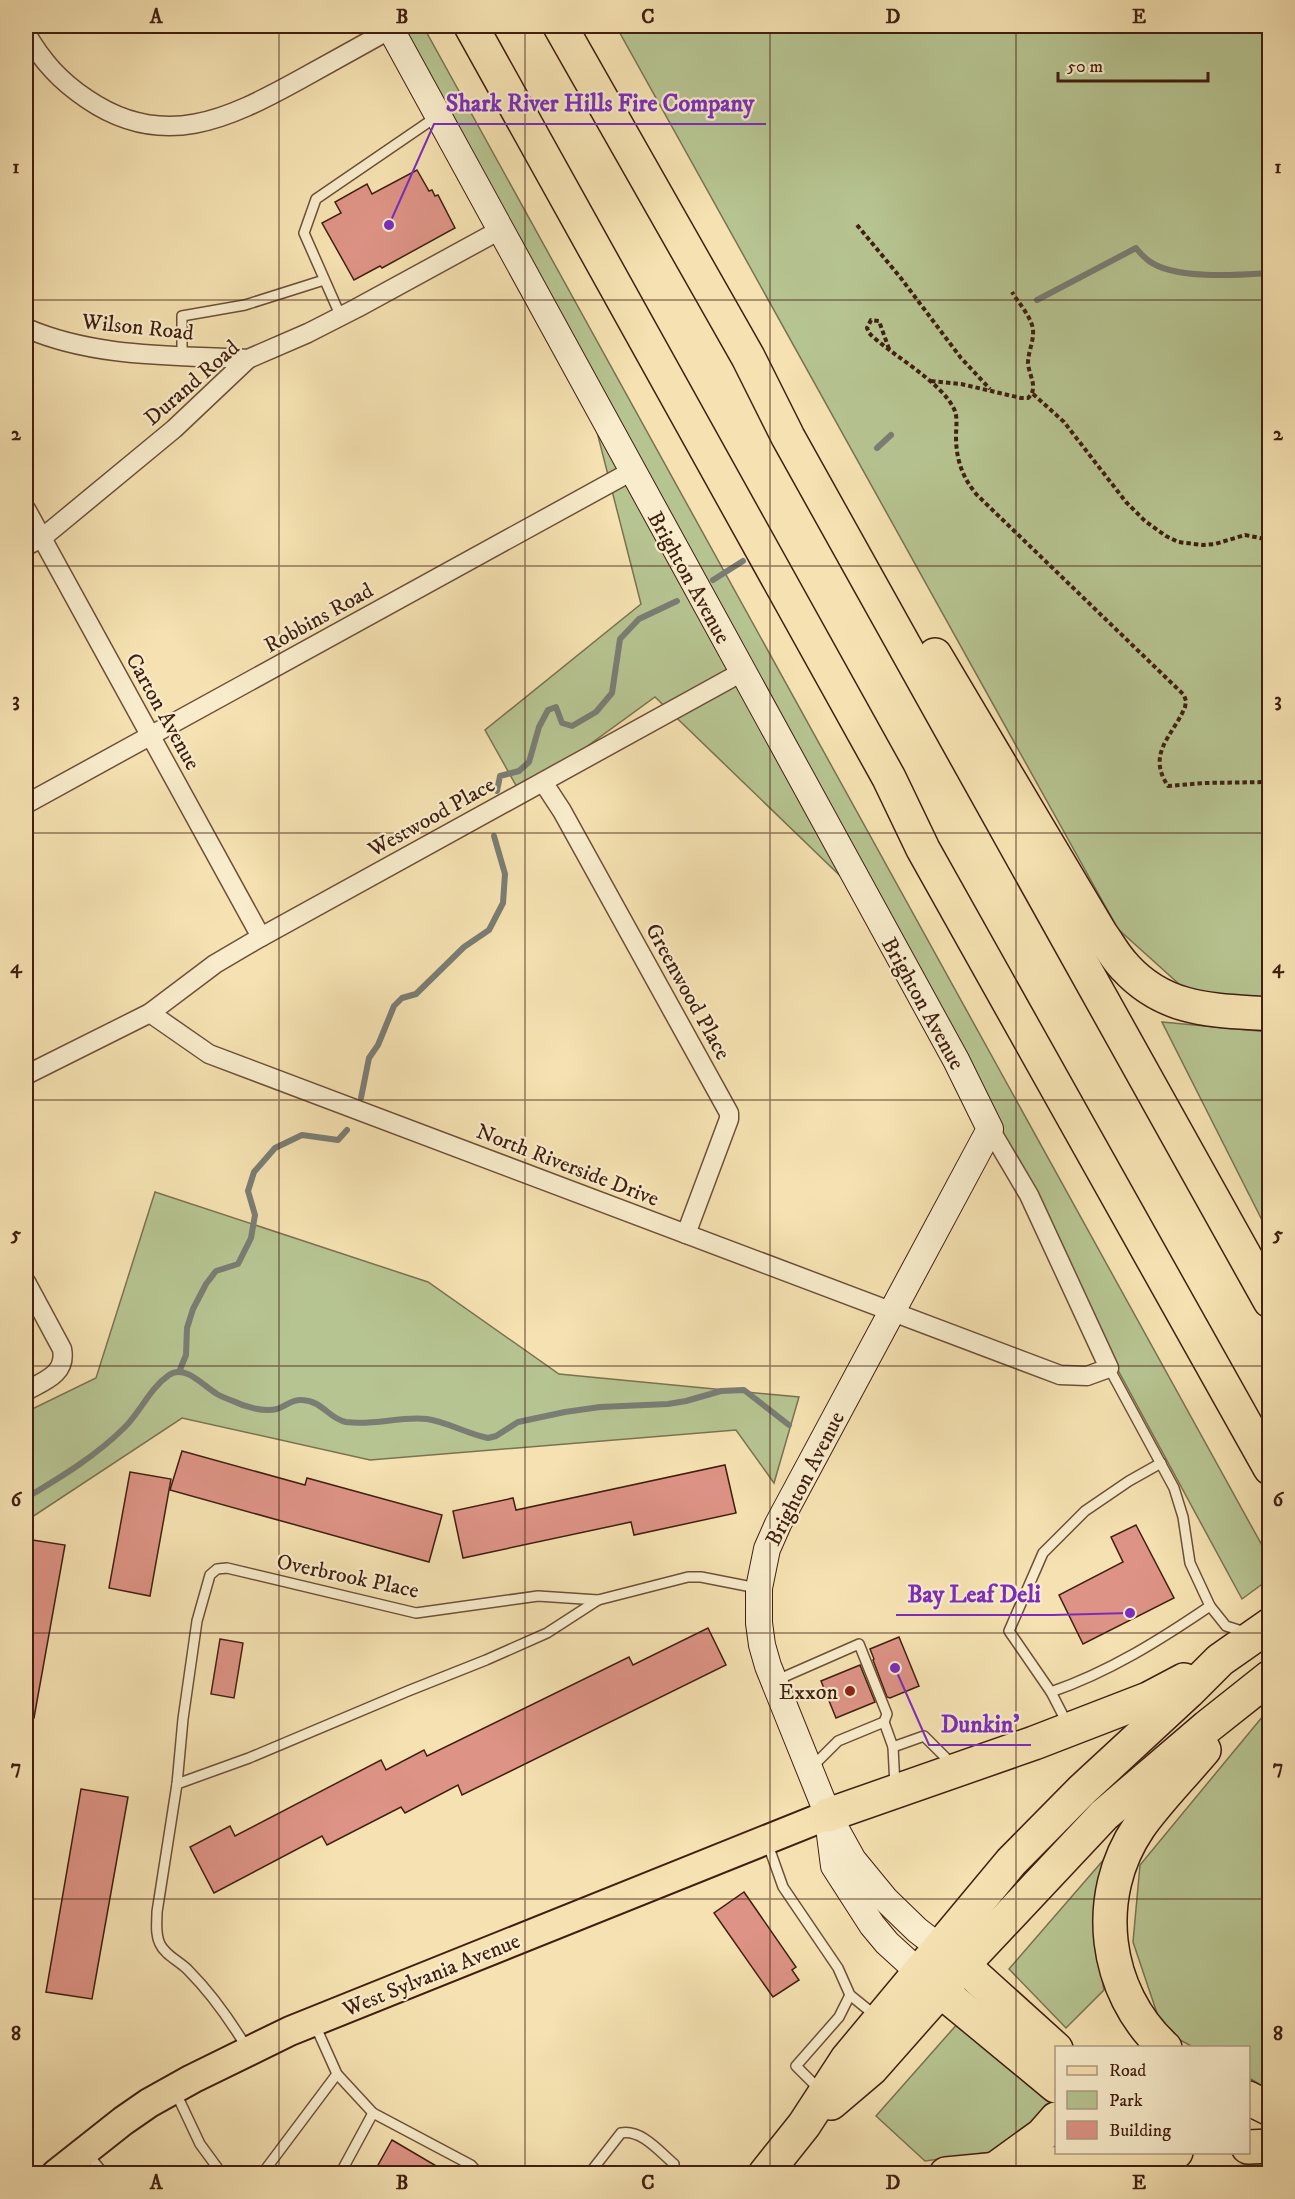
<svg xmlns="http://www.w3.org/2000/svg" width="1295" height="2199" viewBox="0 0 1295 2199" font-family="'IM FELL DW Pica',serif">
  <style>
    .green { fill: #b6c491; stroke: #7b7250; stroke-width: 1.5 }
    .lines { fill: none; stroke-linecap: round; stroke-linejoin: round }
    .stream { stroke: #7a7d74; stroke-width: 6 }
    .building { fill: #dd9385; stroke: #401f10; stroke-width: 1.5 }
    .lane-casing { stroke: #6d5038; stroke-width: 12 }
    .street-casing { stroke: #6d5038; stroke-width: 21 }
    .secondary-casing { stroke: #401f10; stroke-width: 28 }
    .primary-casing { stroke: #401f10; stroke-width: 32 }
    .highway-casing { stroke: #401f10; stroke-width: 36 }
    .path { stroke: #401f10; stroke-width: 4; stroke-dasharray: 4.5 3; stroke-linecap: butt }
    .lane { stroke: #f8eccc; stroke-width: 9 }
    .street { stroke: #f8eccc; stroke-width: 18 }
    .secondary { stroke: #f8eccc; stroke-width: 26 }
    .primary { stroke: #f5e1b1; stroke-width: 28 }
    .highway { stroke: #f5e1b1; stroke-width: 33 }
    .grid { fill: none; stroke: #401f10; stroke-width: 1.5; stroke-opacity: 0.55 }
    .poi-dot { fill: #8f2418; stroke: #f8eccc; stroke-width: 2 }
    .labels { text-anchor: middle; stroke-width: 4.5; stroke-linejoin: round; paint-order: stroke }
    .street-label { font-size: 22px; fill: #401f10; stroke: #f8eccc }
    .poi-label { font-size: 22px; fill: #401f10; stroke: #f8eccc; text-anchor: end }
    .leader { fill: none; stroke: #7b2cbf; stroke-width: 2 }
    .callout-dot { fill: #7b2cbf; stroke: #f8eccc; stroke-width: 2 }
    .callout-label { font-size: 24px; text-anchor: middle; font-weight: bold; fill: #7b2cbf; stroke: #f8eccc; stroke-width: 4.5; stroke-linejoin: round; paint-order: stroke }
    .neatline { fill: none; stroke: #401f10; stroke-width: 2 }
    .grid-label { font-size: 20px; text-anchor: middle; font-weight: bold; fill: #401f10 }
  </style>
  <rect width="100%" height="100%" fill="#f5e1b1"/>
  <filter id="stains"><feTurbulence type="fractalNoise" baseFrequency=".00333" numOctaves="4"/><feColorMatrix values="0 0 0 0 .2 0 0 0 0 .09 0 0 0 0 .02 0 0 0 .5 -.17"/></filter>
  <radialGradient id="worn" r=".72"><stop offset=".6" stop-color="#630" stop-opacity="0"/><stop offset="1" stop-color="#630" stop-opacity=".3"/></radialGradient>
  <!-- green -->
  <g class="green">
    <path d="M390 26H423L1269 1558V1579L1242 1599 861 896 655 697 549 774 518 789 485 730 641 604 585 385Z"/>
    <path d="M616 26H1269V999L1189 993 1118 929Z"/>
    <path d="M1162 1022 1269 1032V1234Z"/>
    <path d="M155 1192 428 1282 559 1374 799 1397 774 1483 736 1430 370 1460 182 1418 26 1521V1412L96 1378Z"/>
    <path d="M1269 1711V2087L1261 2085 1249 2078 1248 2048 1193 2047 1163 2031 1133 1942 1140 1865 1263 1716Z"/>
    <path d="M1106 1857 1094 1936 1104 1990 1066 2028 1009 1969Z"/>
    <path d="M959 2022 1054 2105 999 2151 925 2161 876 2116Z"/>
    <path d="M1269 2163V2173H1152Z"/>
  </g>
  <g class="lines">
    <!-- stream -->
    <g class="stream">
      <path d="M1037 300 1136 248C1140 253 1145 258 1149 261 1175 280 1239 275 1270 273"/>
      <path d="M877 448 891 435"/>
      <path d="M713 580 743 561"/>
      <path d="M497 791 500 776 519 771 529 762 539 727 548 710 556 707 562 723 572 726 596 712 612 693 620 639 639 619 677 601"/>
      <path d="M361 1098 369 1058 378 1045 394 1006 402 998 416 994 464 947 489 930 503 903 505 874 494 836"/>
      <path d="M179 1372 186 1355 187 1328 193 1309 206 1284 216 1271 238 1264 251 1238 255 1215 248 1191 254 1172 275 1148 302 1135 338 1140 347 1130"/>
      <path d="M26 1498C61 1477 96 1456 125 1427 141 1411 150 1388 169 1375 186 1364 203 1386 217 1394 222 1397 228 1399 233 1401 245 1407 263 1412 277 1409 286 1406 292 1399 302 1400 323 1401 329 1419 346 1422 373 1426 400 1416 427 1419 448 1422 467 1434 488 1438L496 1436 518 1422 565 1412 600 1407 668 1404 686 1401 721 1391 744 1390 789 1425"/>
    </g>
  </g>
  <!-- building -->
  <g class="building">
    <path d="M417 170 429 191 432 190 435 196 438 195 455 228 382 268 380 266 354 280 322 223 341 213 335 202 367 184 372 194Z"/>
    <path d="M182 1451 305 1485 307 1478 442 1515 429 1562 170 1490Z"/>
    <path d="M725 1465 736 1513 634 1535 631 1522 463 1558 453 1511 513 1498 516 1510Z"/>
    <path d="M130 1472 171 1479 150 1596 109 1588Z"/>
    <path d="M1136 1525 1174 1598 1083 1644 1059 1595 1123 1562 1111 1537Z"/>
    <path d="M26 1539 65 1545 34 1718H26Z"/>
    <path d="M708 1628 726 1665 462 1795 458 1785 405 1813 401 1807 327 1845 322 1836 214 1893 190 1847 230 1826 235 1836 381 1760 386 1770 424 1750 427 1756 629 1657 633 1665Z"/>
    <path d="M899 1637 919 1686 890 1698 887 1697 873 1660 874 1659 870 1649Z"/>
    <path d="M220 1639 243 1643 234 1698 211 1694Z"/>
    <path d="M860 1665 875 1702 836 1718 821 1681Z"/>
    <path d="M81 1789 128 1797 92 1999 46 1992Z"/>
    <path d="M744 1892 796 1967 792 1970 799 1980 773 1997 714 1913Z"/>
    <path d="M392 2140 450 2174H373Z"/>
  </g>
  <g class="lines">
    <defs>
      <g id="lane">
        <path d="M341 317 304 233 316 199 436 117"/>
        <path d="M182 355V316L245 305 324 280"/>
        <path d="M1109 1368 1174 1488 1183 1517 1190 1563 1210 1606 1226 1626 1245 1632"/>
        <path d="M777 1680 859 1644 887 1714 884 1722"/>
        <path d="M1051 1692C1109 1672 1160 1640 1210 1606"/>
        <path d="M1068 1725 1051 1692 1009 1631 1043 1553 1085 1511 1129 1481 1161 1463"/>
        <path d="M893 1747 924 1736 952 1764"/>
        <path d="M812 1767 838 1741 884 1722 893 1747 895 1786"/>
        <path d="M177 1784 183 1719 197 1621 210 1575 217 1569 227 1568 416 1613 538 1596 598 1600 688 1577H701L757 1588"/>
        <path d="M767 1842 783 1887 838 1968 850 1995 876 2016"/>
        <path d="M315 2025 337 2074 373 2113 471 2165 479 2174"/>
        <path d="M247 2048C230 2020 211 1993 188 1970 179 1961 165 1955 160 1944 155 1934 157 1923 157 1912L177 1784 249 1758 408 1691 486 1660 547 1633 598 1600"/>
        <path d="M820 2090 796 2066 839 2017 850 1995"/>
        <path d="M175 2091 200 2144 222 2174"/>
        <path d="M86 2152 104 2174"/>
        <path d="M262 2174 337 2074"/>
        <path d="M340 2174 373 2113"/>
        <path d="M589 2174 621 2133C641 2129 659 2151 674 2164V2174"/>
      </g>
      <g id="street">
        <path d="M26 33C42 61 60 81 87 99 163 151 228 119 299 80 330 63 360 46 391 29"/>
        <path d="M26 328C95 358 173 355 248 359"/>
        <path d="M26 509 261 937"/>
        <path d="M26 546 42 538 174 429 248 359 308 333 357 308 500 230"/>
        <path d="M543 782 562 811 729 1113V1119L686 1234"/>
        <path d="M26 804 632 471"/>
        <path d="M150 1013 215 964 261 937 742 672"/>
        <path d="M26 1075 150 1013 209 1054 1060 1375 1087 1376 1109 1368 1029 1195 990 1129"/>
        <path d="M26 1282 62 1349C67 1374 44 1381 26 1391"/>
      </g>
      <g id="secondary">
        <path d="M389 26 956 1060 990 1129 778 1524 767 1549 759 1588V1623L762 1645 768 1666 828 1815 853 1860 885 1899 917 1930 953 1958"/>
        <path d="M829 1827 834 1866 872 1925 887 1943 932 1984"/>
      </g>
      <path id="primary" d="M56 2174 123 2121 149 2103 192 2079 290 2031 828 1815"/>
      <g id="highway">
        <path d="M471 26 889 778 923 849 1270 1468"/>
        <path d="M560 26 748 357 788 437 1270 1301"/>
        <path d="M935 655 1101 934C1109 945 1116 958 1125 967 1166 1012 1214 1010 1270 1014"/>
        <path d="M828 1815 1034 1743 1148 1699 1184 1680"/>
        <path d="M963 1965 1056 2049"/>
        <path d="M941 1991 1056 2086"/>
        <path d="M1165 2048C1103 1991 1092 1896 1139 1827 1158 1800 1183 1775 1204 1750"/>
        <path d="M1248 2098 1270 2109"/>
        <path d="M831 2103 871 2069 963 1965 1104 1815 1207 1727 1270 1677"/>
        <path d="M1248 2147 1270 2146"/>
        <path d="M995 2169 1042 2135 1056 2119"/>
        <path d="M765 2174 804 2125 847 2059 1011 1862 1082 1790 1188 1692 1220 1660 1270 1625"/>
        <path d="M946 2174 1176 2152"/>
      </g>
    </defs>
    <!-- lane casing -->
    <use href="#lane" class="lane-casing"/>
    <!-- street casing -->
    <use href="#street" class="street-casing"/>
    <!-- secondary casing -->
    <use href="#secondary" class="secondary-casing"/>
    <!-- primary casing -->
    <use href="#primary" class="primary-casing"/>
    <!-- highway casing -->
    <use href="#highway" class="highway-casing"/>
    <!-- path -->
    <g class="path">
      <path d="M857 225 900 277 961 358 990 389"/>
      <path d="M889 349 879 321 871 320 867 328 869 333C891 355 941 381 954 409 958 417 956 427 956 436 956 459 962 477 977 495L1184 695 1186 701 1185 707C1173 736 1146 753 1168 786L1204 783 1270 782"/>
      <path d="M931 381 961 384 1021 398H1028C1039 388 1029 376 1028 363 1028 350 1036 338 1032 325 1028 313 1018 302 1012 292"/>
      <path d="M1033 394 1064 422 1126 502 1145 521 1166 536 1178 542 1203 545 1215 544 1245 535 1270 540"/>
    </g>
    <!-- lane -->
    <use href="#lane" class="lane"/>
    <!-- street -->
    <use href="#street" class="street"/>
    <!-- secondary -->
    <use href="#secondary" class="secondary"/>
    <!-- primary -->
    <use href="#primary" class="primary"/>
    <!-- highway -->
    <use href="#highway" class="highway"/>
  </g>
  <!-- grid -->
  <path class="grid" d="M279 26V2174M525 26V2174M770 26V2174M1016 26V2174M26 300H1270M26 566H1270M26 833H1270M26 1100H1270M26 1366H1270M26 1633H1270M26 1899H1270"/>
  <!-- markers -->
  <circle class="poi-dot" cx="850" cy="1691" r="6"/>
  <g class="labels">
    <!-- street labels -->
    <g class="street-label">
      <text transform="translate(138 326) rotate(6)" y="8">Wilson Road</text>
      <text transform="translate(191 382) rotate(-41)" y="8">Durand Road</text>
      <text transform="translate(690 577) rotate(61)" y="8">Brighton Avenue</text>
      <text transform="translate(318 617) rotate(-29)" y="8">Robbins Road</text>
      <text transform="translate(164 711) rotate(61)" y="8">Carton Avenue</text>
      <text transform="translate(431 816) rotate(-29)" y="8">Westwood Place</text>
      <text transform="translate(689 991) rotate(61)" y="8">Greenwood Place</text>
      <text transform="translate(924 1003) rotate(61)" y="8">Brighton Avenue</text>
      <text transform="translate(568 1164) rotate(21)" y="8">North Riverside Drive</text>
      <text transform="translate(804 1478) rotate(-63)" y="8">Brighton Avenue</text>
      <text transform="translate(348 1575) rotate(12)" y="8">Overbrook Place</text>
      <text transform="translate(431 1974) rotate(-22)" y="8">West Sylvania Avenue</text>
    </g>
    <!-- poi labels -->
    <g class="poi-label">
      <text x="838" y="1699">Exxon</text>
    </g>
  </g>
  <!-- callouts -->
  <path class="leader" d="M389 225L434 124H766M1130 1613L1053 1615H896M895 1668L929 1745H1031"/>
  <g class="callout-dot">
    <circle cx="389" cy="225" r="6"/>
    <circle cx="1130" cy="1613" r="6"/>
    <circle cx="895" cy="1668" r="6"/>
  </g>
  <g class="callout-label">
    <text x="600" y="111">Shark River Hills Fire Company</text>
    <text x="974" y="1602">Bay Leaf Deli</text>
    <text x="980" y="1732">Dunkin'</text>
  </g>
  <!-- margin -->
  <rect width="1295" height="2199" fill="none" stroke="#f5e1b1" stroke-width="66"/>
  <!-- legend -->
  <rect x="1055" y="2046" width="195" height="108" fill="#f8eccc" stroke="#ae9a81" stroke-width="1.5"/>
  <rect x="1067" y="2066" width="30" height="9" fill="#f5e1b1" stroke="#ae9a81" stroke-width="1.5"/>
  <text x="1109" y="2076" font-size="18" fill="#401f10">Road</text>
  <rect x="1067" y="2091" width="30" height="18" fill="#b6c491" stroke="#ae9a81" stroke-width="1.5"/>
  <text x="1109" y="2106" font-size="18" fill="#401f10">Park</text>
  <rect x="1067" y="2121" width="30" height="18" fill="#dd9385" stroke="#ae9a81" stroke-width="1.5"/>
  <text x="1109" y="2136" font-size="18" fill="#401f10">Building</text>
  <!-- scale -->
  <path d="M1058 72v9h150v-9" fill="none" stroke="#401f10" stroke-width="3"/>
  <text x="1067" y="72" font-size="18" fill="#401f10" stroke="#f8eccc" stroke-width="4.5" paint-order="stroke">50 m</text>
  <rect x="33" y="33" width="1229" height="2133" class="neatline"/>
  <g class="grid-label">
    <text x="156" y="23">A</text>
    <text x="402" y="23">B</text>
    <text x="648" y="23">C</text>
    <text x="893" y="23">D</text>
    <text x="1139" y="23">E</text>
    <text x="16" y="173">1</text>
    <text x="1278" y="173">1</text>
    <text x="16" y="440">2</text>
    <text x="1278" y="440">2</text>
    <text x="16" y="706">3</text>
    <text x="1278" y="706">3</text>
    <text x="16" y="973">4</text>
    <text x="1278" y="973">4</text>
    <text x="16" y="1240">5</text>
    <text x="1278" y="1240">5</text>
    <text x="16" y="1506">6</text>
    <text x="1278" y="1506">6</text>
    <text x="16" y="1773">7</text>
    <text x="1278" y="1773">7</text>
    <text x="16" y="2040">8</text>
    <text x="1278" y="2040">8</text>
    <text x="156" y="2189">A</text>
    <text x="402" y="2189">B</text>
    <text x="648" y="2189">C</text>
    <text x="893" y="2189">D</text>
    <text x="1139" y="2189">E</text>
  </g>
  <rect width="100%" height="100%" filter="url(#stains)"/>
  <rect width="100%" height="100%" fill="url(#worn)"/>
</svg>
